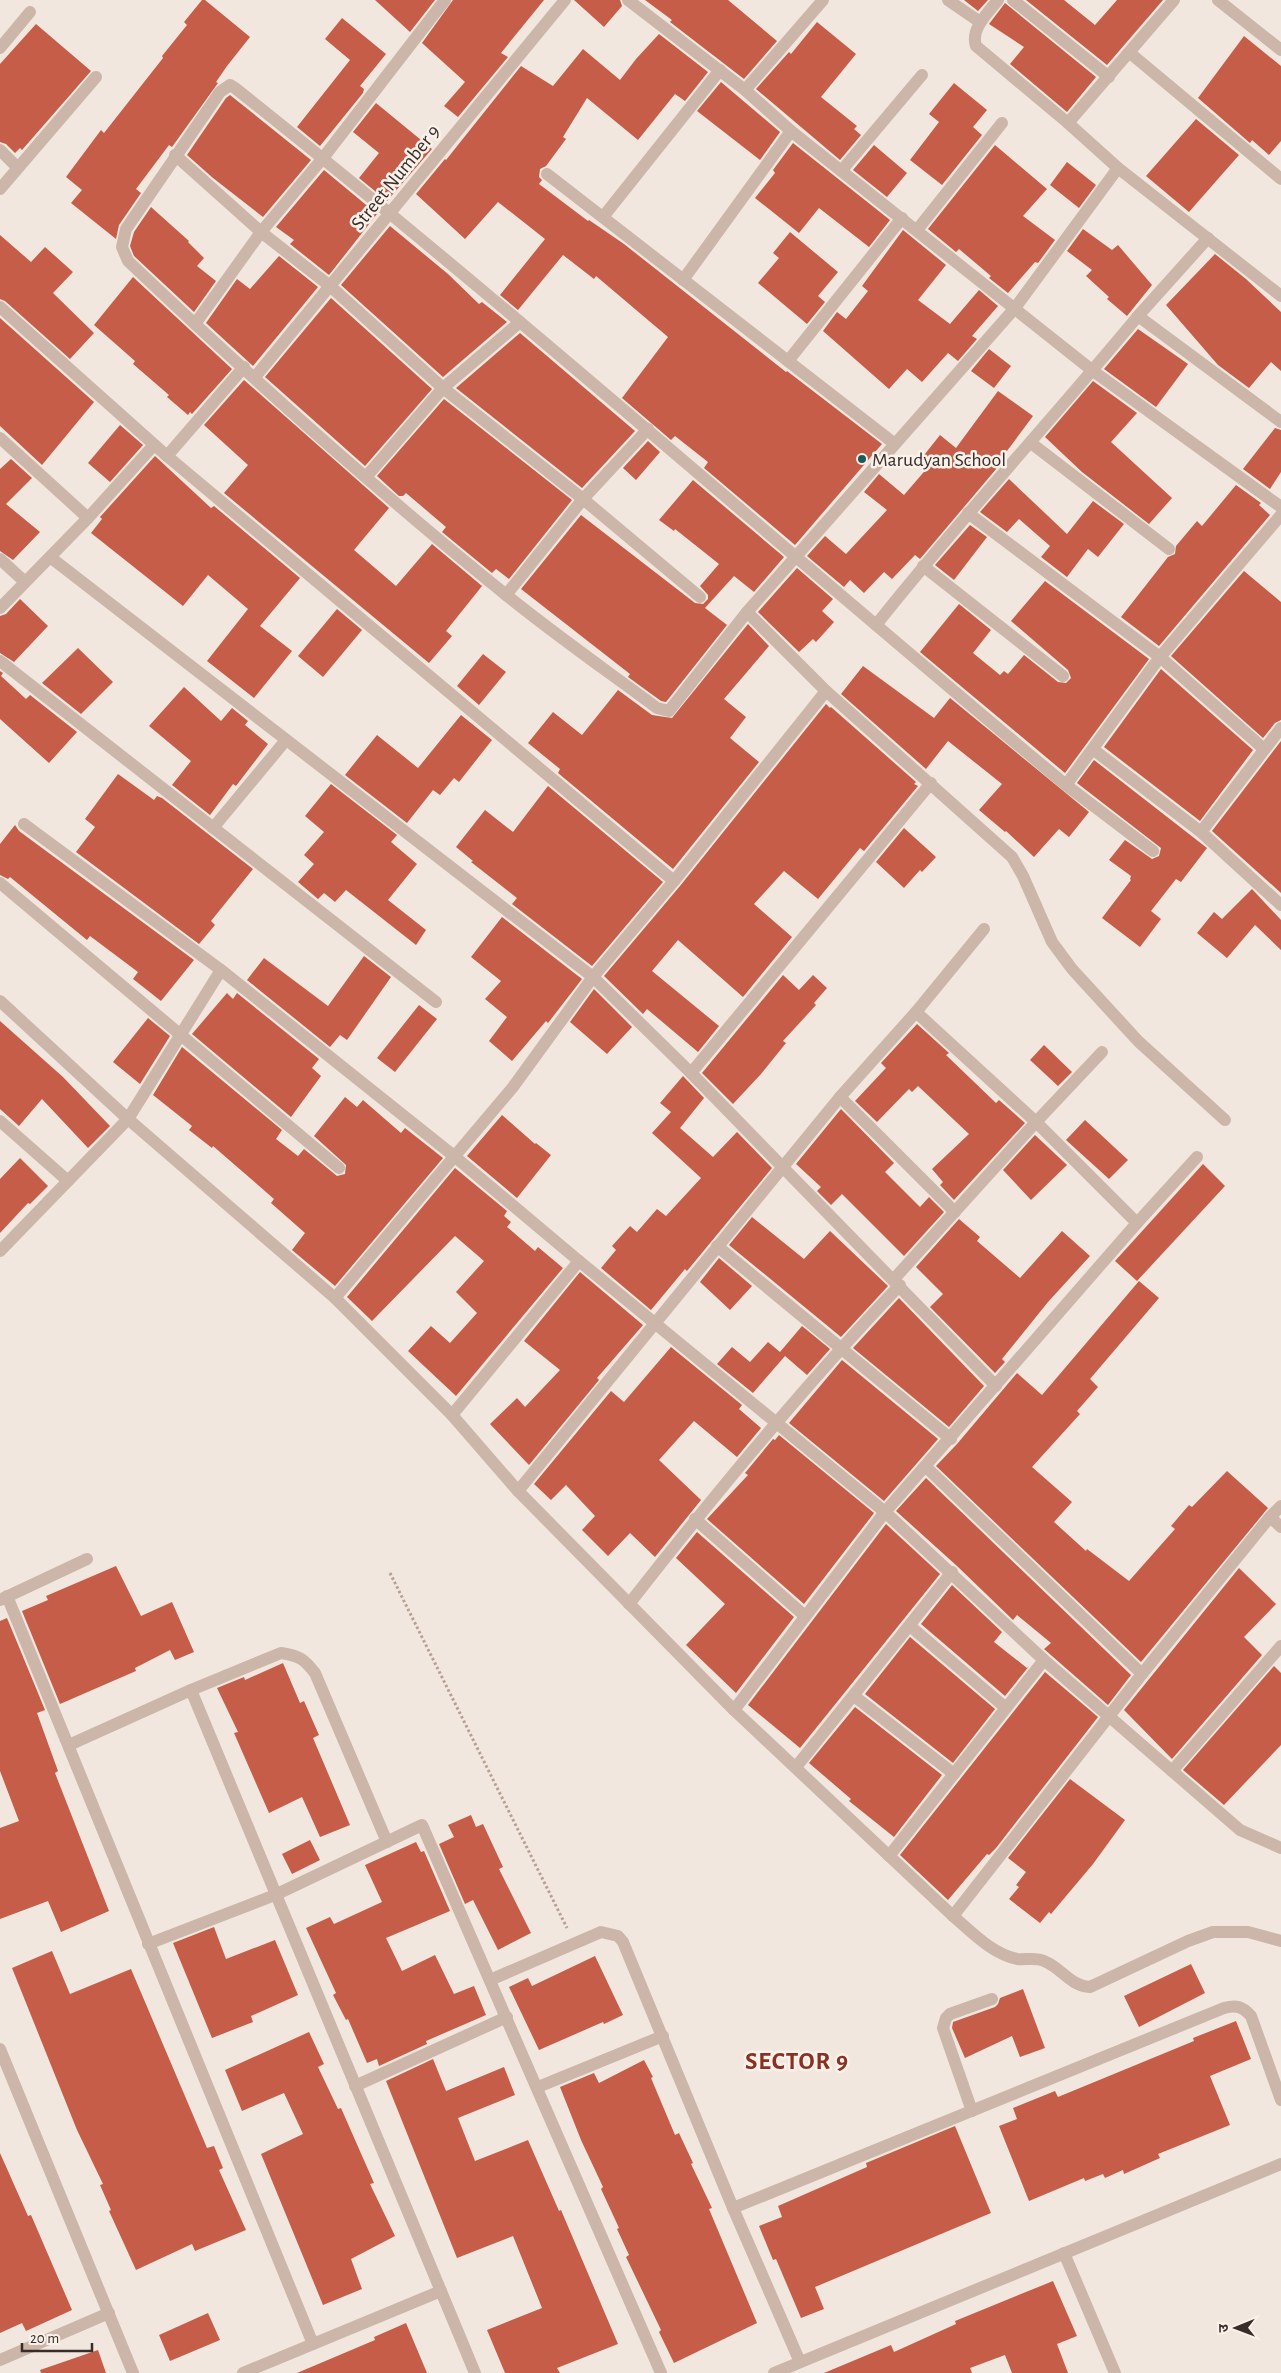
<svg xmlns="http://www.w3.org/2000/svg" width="1281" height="2373" viewBox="0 0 1281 2373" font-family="'Alegreya Sans','Noto Sans Devanagari',sans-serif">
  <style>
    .building { fill: #c55d49 }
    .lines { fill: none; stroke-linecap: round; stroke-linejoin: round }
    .path { stroke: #b7a093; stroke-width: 3; stroke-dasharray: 2.5 2.5; stroke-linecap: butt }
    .street { stroke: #cbb6a9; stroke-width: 12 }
    .poi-dot { fill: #1e5959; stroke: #faf1ea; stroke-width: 2 }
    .labels { text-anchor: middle; stroke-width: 5; stroke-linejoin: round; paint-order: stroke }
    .street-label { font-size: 20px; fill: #382d29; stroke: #faf1ea }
    .poi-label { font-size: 20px; fill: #382d29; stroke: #faf1ea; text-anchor: start }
    .district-label { font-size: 25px; font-weight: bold; letter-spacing: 1px; fill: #873222; stroke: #faf1ea }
  </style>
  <rect width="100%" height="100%" fill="#f2e7de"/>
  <!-- building -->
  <g class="building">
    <path d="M202 0H205L250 37 227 66 216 82 218 83 172 147 169 145 136 189 141 193 119 225 116 239 71 203 82 190 66 177 101 130 104 133 163 58 162 56 187 25 184 22Z"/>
    <path d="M375 0H435L410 32Z"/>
    <path d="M453 0H544L501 53 508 57 458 117 444 106 465 82 422 43Z"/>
    <path d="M574 0H620L622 6 604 27Z"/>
    <path d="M645 0H728L777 41 744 79 670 22 672 20Z"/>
    <path d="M964 0H988L978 11Z"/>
    <path d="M1026 0H1064L1095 25 1117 0H1163L1107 65Z"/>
    <path d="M1005 3 1096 77 1067 112 1010 64 1024 47 989 24Z"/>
    <path d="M342 18 386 54 360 86 364 89 363 93 320 146 297 127 350 60 325 39Z"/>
    <path d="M817 22 856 54 821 97 857 126 854 129 861 135 840 160 756 89 789 52 791 54Z"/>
    <path d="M36 24 91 71 22 150 20 148 15 153 6 144 0 142V64Z"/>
    <path d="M659 34 708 72 685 101 675 94 638 140 587 98 563 137 566 139 546 166 540 169 539 177 542 180 539 184 588 221 589 220 624 244 786 372 787 371 882 444 795 545 704 468 708 462 675 436 671 440 622 398 668 337 596 276 594 279 563 255 518 310 500 295 545 239 498 202 465 239 416 194 445 159 446 160 521 66 553 86 583 49 620 80 636 59Z"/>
    <path d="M1244 36 1281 66V141L1269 155 1252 140 1250 143 1198 98Z"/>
    <path d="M721 82 780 132 760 160 697 111Z"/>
    <path d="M954 83 987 110 973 127 982 135 942 185 910 160 939 122 929 114Z"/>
    <path d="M230 95 311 160 263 217 213 178 187 155 226 98Z"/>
    <path d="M376 103 432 149 387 201 359 178 379 153 353 132Z"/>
    <path d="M1196 119 1239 155 1189 212 1146 176Z"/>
    <path d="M793 143 890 220 869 247 819 208 799 233 755 198 775 173 773 170Z"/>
    <path d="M874 145 907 173 887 197 853 170Z"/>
    <path d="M995 145 1047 189 1023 216 1055 240 1038 263 1035 262 1008 293 989 278 991 276 959 249 956 252 928 229Z"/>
    <path d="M1067 162 1096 185 1079 208 1050 185Z"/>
    <path d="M324 170 377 214 329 275 290 244 294 240 276 227Z"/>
    <path d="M151 207 189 241 188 242 204 258 197 266 216 281 194 312 134 256 130 246 134 232Z"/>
    <path d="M390 226 448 274 479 304 482 302 507 322 443 377 341 285Z"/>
    <path d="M1083 229 1112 250 1118 245 1152 285 1127 316 1107 299 1109 297 1086 276 1092 270 1067 251Z"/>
    <path d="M903 230 946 265 918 300 950 324 979 290 998 306 972 336 977 339 958 361 948 353 922 382 907 369 889 389 823 331 837 312 846 319 868 291 862 286Z"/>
    <path d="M790 232 838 272 818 296 825 302 807 324 758 283 779 258 773 253Z"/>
    <path d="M0 235 31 262 45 247 73 272 53 293 94 333 70 359 5 301 0 299Z"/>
    <path d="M1215 254 1246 279 1281 312V371L1271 362 1249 388 1218 365 1166 305Z"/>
    <path d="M279 256 318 287 253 366 206 323 237 279 250 289Z"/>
    <path d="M133 277 232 369 192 414 190 412 188 415 167 397 169 395 133 364 135 361 94 325Z"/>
    <path d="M331 298 432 389 365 466 265 377Z"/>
    <path d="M0 318 94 402 42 465 0 426Z"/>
    <path d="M1138 329 1188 364 1156 407 1104 369Z"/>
    <path d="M520 333 635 431 582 488 456 388Z"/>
    <path d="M989 349 1011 366 994 388 971 371Z"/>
    <path d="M244 380 389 508 354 550 396 586 432 544 482 586 446 631 452 636 429 663 224 493 248 465 204 425Z"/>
    <path d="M1093 381 1137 413 1111 442 1172 498 1149 524 1082 472 1045 437Z"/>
    <path d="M998 391 1033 416 995 467 997 468 920 559 915 555 892 579 884 572 864 593 850 580 844 587 807 556 825 536 846 554 887 510 864 492 879 474 904 495 929 466 921 459 940 435 956 448Z"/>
    <path d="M444 399 572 500 509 579 496 569 492 573 442 532 446 527 406 493 403 496H399L377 476Z"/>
    <path d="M120 425 143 445 110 482 88 463Z"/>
    <path d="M1275 428 1281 430V472L1270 489 1243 469Z"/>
    <path d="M648 441 660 452 636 480 623 468Z"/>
    <path d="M155 456 211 508 214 506 300 578 260 626 292 651 254 698 207 661 248 609 208 575 183 606 91 533 102 519 100 517Z"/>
    <path d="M11 459 32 478 6 504 40 532 13 560 0 551V469Z"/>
    <path d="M1009 479 1067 534 1093 501 1124 524 1098 557 1088 549 1067 577 1041 557 1050 546 1019 519 1007 532 980 512Z"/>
    <path d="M693 480 784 557 754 592 734 576 705 608 727 625 666 702 661 701 628 677 630 674 521 589 581 515 695 603 703 604 708 599V595L700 586 719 564 675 529 674 531 659 520Z"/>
    <path d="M1236 485 1261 503 1259 505 1270 515 1159 646 1121 617 1168 557 1175 554 1176 546 1197 521 1202 526Z"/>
    <path d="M970 525 987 537 954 580 935 565Z"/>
    <path d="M797 568 833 599 822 611 834 622 816 642 813 639 799 652 758 612Z"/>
    <path d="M1244 571 1281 602V720L1275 723 1263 738 1171 656Z"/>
    <path d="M1045 581 1149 659 1065 773 920 652 959 604 991 630 973 653 1000 675 1004 671 1008 674 1024 655 1058 682 1066 683 1071 678 1068 670 1011 621Z"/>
    <path d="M20 599 48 626 14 662 0 653V616L6 614Z"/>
    <path d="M337 609 362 630 323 677 298 656Z"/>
    <path d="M748 624 769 646 724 699 746 717 730 738 759 762 673 869 558 773 560 769 528 743 553 712 582 735 618 690 652 715 672 718Z"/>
    <path d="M78 648 113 682 81 714 42 683Z"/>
    <path d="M483 654 506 672 479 705 457 686Z"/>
    <path d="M863 666 934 718 950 698 1089 812 1069 837 1059 829 1034 857 1006 831 1005 832 979 810 1002 784 948 741 926 769 841 694Z"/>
    <path d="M1161 669 1253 750 1200 821 1104 747Z"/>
    <path d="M0 671 3 673 1 676 26 699 30 695 77 732 49 763 0 719Z"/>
    <path d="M184 687 221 721 232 708 248 721 245 725 268 744 236 786 233 784 210 815 172 785 191 761 149 726Z"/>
    <path d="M826 704 830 708 831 707 916 782 914 784 918 786 864 851 860 848 818 899 784 871 754 904 792 937 743 997 678 940 652 971 719 1026 698 1052 647 1009 643 1014 604 976 680 886Z"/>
    <path d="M461 715 492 740 459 782 454 778 440 795 433 790 407 823 345 775 377 735 418 768Z"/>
    <path d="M1281 741V893L1212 831Z"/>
    <path d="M1094 760 1207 848 1181 882 1176 879 1151 911 1161 919 1140 947 1102 918 1131 880 1130 879 1131 876 1109 860 1125 840 1152 859 1159 856 1161 848 1077 783Z"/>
    <path d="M118 774 154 800 157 796 162 798 253 869 211 921 215 925 199 944 76 852 95 827 85 819Z"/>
    <path d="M331 784 397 835 391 842 417 864 388 900 426 930 416 945 346 890 335 902 324 893 318 899 298 882 314 864 304 855 324 832 305 816Z"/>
    <path d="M548 786 663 882 592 966 512 904 517 898 471 862 473 861 456 847 485 810 513 832Z"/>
    <path d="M15 825 19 831 194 960 161 1001 133 979 138 972 90 936 87 940 10 877 8 879 0 875V844Z"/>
    <path d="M904 828 936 857 922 872 920 870 904 888 876 862Z"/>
    <path d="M1252 889 1281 920V950L1255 925 1227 958 1197 933 1214 912 1222 919Z"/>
    <path d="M502 917 582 979 548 1023 546 1021 512 1061 489 1041 507 1017 485 999 501 981 471 957Z"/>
    <path d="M364 956 391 977 347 1040 340 1035 330 1047 247 980 264 958 328 1006Z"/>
    <path d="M783 975 799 990 813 975 827 988 814 1003 816 1005 783 1041 786 1043 761 1074 733 1104 702 1073Z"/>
    <path d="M594 989 632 1027 607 1054 570 1022Z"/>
    <path d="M227 993 233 999 237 993 319 1059 312 1068 321 1076 291 1117 192 1034Z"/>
    <path d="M419 1005 437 1019 395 1072 377 1058Z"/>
    <path d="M148 1018 170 1036 140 1084 113 1062Z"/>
    <path d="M0 1021 63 1077 110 1126 88 1148 42 1099 19 1126 0 1109Z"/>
    <path d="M917 1024 949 1053 946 1055 996 1103 999 1100 1025 1123 954 1200 940 1185 943 1182 932 1169 969 1134 918 1086 912 1092 909 1089 877 1122 855 1101 886 1068 881 1063Z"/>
    <path d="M1044 1045 1072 1072 1058 1086 1030 1060Z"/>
    <path d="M182 1047 282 1130 276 1139 298 1156 304 1149 337 1176 345 1174 346 1165 314 1136 345 1097 357 1107 363 1100 401 1133 405 1128 443 1158 335 1286 292 1250 305 1233 271 1203 274 1199 213 1146 212 1148 189 1130 192 1126 153 1095Z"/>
    <path d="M683 1076 704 1098 680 1128 713 1157 737 1132 772 1168 687 1271 685 1269 651 1310 601 1268 616 1250 612 1246 630 1226 637 1232 657 1209 666 1216 701 1178 652 1133 671 1112 660 1103Z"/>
    <path d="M841 1109 894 1163 885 1172 920 1207 929 1197 944 1212 904 1256 842 1194 831 1205 817 1191 821 1187 796 1164Z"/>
    <path d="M502 1115 535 1144 536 1143 551 1155 517 1198 467 1156Z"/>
    <path d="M1085 1120 1128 1160 1109 1179 1066 1140Z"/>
    <path d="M1035 1135 1067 1165 1031 1200 1003 1170Z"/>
    <path d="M20 1158 48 1186 30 1204 28 1203 0 1233V1179Z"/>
    <path d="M1203 1164 1225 1186 1137 1281 1115 1261Z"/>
    <path d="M455 1168 507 1211 504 1216 511 1222 507 1227 535 1251 538 1247 563 1268 456 1396 408 1351 431 1326 450 1343 477 1313 456 1292 484 1261 455 1236 372 1321 347 1297Z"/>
    <path d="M752 1217 804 1259 830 1231 888 1286 841 1337 729 1245Z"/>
    <path d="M959 1219 980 1237 977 1241 1020 1278 1062 1231 1090 1256 1048 1302 1002 1359 1005 1362 995 1373 930 1307 943 1294 916 1267Z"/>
    <path d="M719 1258 752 1286 730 1310 700 1282Z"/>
    <path d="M580 1272 643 1325 597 1378 599 1380 529 1465 490 1424 517 1398 525 1407 560 1370 524 1341Z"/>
    <path d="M1139 1281 1159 1298 1090 1379 1098 1387 1077 1411 1080 1414 1032 1467 1072 1502 1054 1522 1086 1551 1087 1549 1129 1581 1175 1529 1171 1526 1189 1505 1192 1507 1227 1471 1268 1508 1141 1662 936 1466 957 1444 1017 1373 1042 1395Z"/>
    <path d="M899 1298 984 1386 949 1427 853 1348Z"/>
    <path d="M802 1326 830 1349 807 1375 785 1356 753 1393 717 1364 732 1347 750 1362 768 1342 780 1352Z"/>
    <path d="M671 1347 742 1405 739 1409 761 1428 737 1457 694 1421 659 1460 701 1500 655 1557 630 1533 608 1556 582 1530 595 1516 566 1485 551 1500 534 1484 611 1391 624 1402Z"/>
    <path d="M842 1360 938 1439 884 1501 789 1423Z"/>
    <path d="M779 1435 874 1513 804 1604 707 1519 748 1475 745 1473 773 1439 775 1440Z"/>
    <path d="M926 1478 1131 1675 1108 1705 1044 1649 1051 1643 1017 1615 1013 1620 957 1566 896 1511Z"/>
    <path d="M886 1524 940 1574 800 1748 748 1705Z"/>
    <path d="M697 1532 794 1617 736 1693 686 1645 725 1604 676 1558Z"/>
    <path d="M116 1566 141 1616 172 1602 194 1652 175 1660 170 1650 135 1668 136 1671 60 1704 22 1611 48 1600 46 1596Z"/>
    <path d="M1239 1568 1276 1604 1244 1637 1262 1655 1172 1759 1124 1710Z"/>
    <path d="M952 1585 1002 1632 994 1642 1027 1668 1030 1665 1005 1696 921 1624Z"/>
    <path d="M7 1618 45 1710 37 1713 58 1771 55 1773 109 1911 61 1932 48 1901 0 1919V1828L19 1821 0 1771V1621Z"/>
    <path d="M910 1637 995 1709 953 1763 865 1694Z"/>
    <path d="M283 1663 300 1703 304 1701 319 1735 313 1738 350 1825 320 1837 302 1797 269 1813 234 1733 238 1732 217 1688 244 1677 245 1680Z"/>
    <path d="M1274 1666 1281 1673V1745L1224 1805 1183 1770Z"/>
    <path d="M1045 1672 1098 1717 996 1848 989 1855 987 1854 948 1900 900 1855Z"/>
    <path d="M855 1707 942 1775 894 1837 849 1801 851 1799 809 1763Z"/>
    <path d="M1070 1779 1125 1820 1093 1864 1051 1914 1049 1912 1040 1923 1009 1899 1019 1887 1016 1885 1026 1872 1008 1858Z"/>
    <path d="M471 1815 476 1827 483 1824 503 1867 499 1869 531 1933 498 1950 473 1900 465 1904 439 1844 454 1837 448 1825Z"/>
    <path d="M310 1840 320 1860 292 1874 282 1854Z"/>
    <path d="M416 1842 421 1852 424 1851 450 1911 386 1938 402 1971 435 1955 454 1994 474 1986 486 2015 426 2041 427 2044 379 2066 377 2059 367 2063 348 2019 346 2020 333 1995 336 1993 306 1928 330 1917 334 1924 382 1902 365 1865Z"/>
    <path d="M214 1927 226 1959 275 1940 298 1995 251 2016 253 2022 212 2038 173 1943Z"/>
    <path d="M52 1951 70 1994 131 1969 207 2148 214 2146 223 2168 219 2170 246 2230 195 2251 192 2244 136 2270 109 2211 111 2210 100 2185 103 2184 77 2130 12 1968Z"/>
    <path d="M595 1956 623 2015 604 2024 603 2022 539 2050 509 1987 528 1978 532 1986Z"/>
    <path d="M1191 1964 1205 1993 1139 2027 1124 1996Z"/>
    <path d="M1023 1989 1045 2048 1020 2057 1012 2036 965 2058 952 2028 953 2022 995 2007 998 2004 1000 1998Z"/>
    <path d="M1236 2021 1251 2059 1210 2076 1230 2125 1158 2154 1160 2158 1124 2174 1123 2170 1105 2178 1103 2174 1085 2181 1084 2178 1029 2201 999 2126 1017 2119 1013 2108 1055 2091 1058 2097 1194 2041 1193 2038Z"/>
    <path d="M309 2032 324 2064 318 2067 338 2109 341 2108 374 2183 370 2184 395 2236 351 2259 362 2289 323 2305 261 2154 303 2134 284 2093 242 2111 225 2070Z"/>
    <path d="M433 2059 446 2091 504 2067 515 2095 458 2118 475 2161 528 2140 559 2211 561 2210 618 2344 557 2368 560 2373H505L487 2330 542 2308 513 2236 457 2258 386 2081Z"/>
    <path d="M644 2060 653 2077 651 2078 675 2135 679 2133 693 2163 691 2164 712 2208 709 2209 757 2323 674 2363 659 2332 661 2330 626 2257 629 2255 617 2229 619 2228 601 2189 603 2187 581 2140 560 2087 594 2073 599 2083Z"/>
    <path d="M955 2126 991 2213 815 2287 824 2309 801 2318 776 2259 773 2260 759 2226 782 2217 778 2206 867 2167 866 2163Z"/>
    <path d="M0 2153 28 2216 31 2215 72 2310 26 2331 22 2323 0 2333Z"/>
    <path d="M1053 2281 1077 2336 1057 2344 1068 2373H1012L1005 2355 970 2368 972 2373H824L891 2345 894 2352 956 2324 955 2321Z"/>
    <path d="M208 2313 220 2340 170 2361 159 2335Z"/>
    <path d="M406 2323 427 2373H297L375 2340 374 2337Z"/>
    <path d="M98 2350 106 2373H41L40 2370Z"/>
  </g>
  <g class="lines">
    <!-- path -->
    <path class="path" d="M390 1573 567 1928"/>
    <!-- street -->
    <g class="street">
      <path d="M628 0 745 90 791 131 1093 371 1281 507"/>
      <path d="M948 0 980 22"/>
      <path d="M998 0C988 13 970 29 976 46L1068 123"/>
      <path d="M1013 0 1109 77"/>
      <path d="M1174 0 1068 123 1118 168 1281 296"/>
      <path d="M1218 0 1281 50"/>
      <path d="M0 48 30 12"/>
      <path d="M1130 53 1281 179"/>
      <path d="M745 90 823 0"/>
      <path d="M0 150 17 167"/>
      <path d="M175 155 261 232 330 286 443 388 583 499 700 597"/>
      <path d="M1118 168 1015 308 747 612 669 711 657 708C606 670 554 634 505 594 375 489 249 376 128 261L122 247 126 229 220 92 230 85 235 88C518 313 788 554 1066 785L1160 657 1281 515"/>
      <path d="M842 170 922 75"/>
      <path d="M547 174 895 444"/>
      <path d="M0 189 96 77"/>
      <path d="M603 217 720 70"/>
      <path d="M917 230 1002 123"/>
      <path d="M683 280 791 131"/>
      <path d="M0 307 167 456 674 881"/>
      <path d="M1138 316 1208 238"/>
      <path d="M195 324 261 232 323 158 445 0"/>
      <path d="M788 361 902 218"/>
      <path d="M255 377 565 0"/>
      <path d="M0 438 88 518"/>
      <path d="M1031 443 1169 549"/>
      <path d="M167 456 244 367"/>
      <path d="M366 477 443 388 520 322"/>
      <path d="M968 513 1160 657 1264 749"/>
      <path d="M50 557 593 977 691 1073 996 1386"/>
      <path d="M0 559 25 582"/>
      <path d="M923 566 1063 676"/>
      <path d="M506 595 583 499 648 429"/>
      <path d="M0 608 88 518 154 445"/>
      <path d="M747 612 826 691 1012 857 1023 876 1052 942 1072 969 1138 1041 1225 1120"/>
      <path d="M876 625C960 519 1052 420 1138 316L1281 422"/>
      <path d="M0 661 436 1002"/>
      <path d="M1094 750 1201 832 1281 905"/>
      <path d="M1066 785 1153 851"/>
      <path d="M24 824 221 970 454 1156 579 1261 885 1512 1044 1660 1240 1830 1281 1848"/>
      <path d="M213 828 286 740"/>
      <path d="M1201 832 1281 728"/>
      <path d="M0 883 339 1168"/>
      <path d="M0 1001 128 1119 335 1298 452 1415 518 1491 734 1710 953 1916C973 1933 991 1953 1017 1959 1026 1960 1036 1957 1044 1961 1062 1968 1070 1986 1090 1987L1188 1941 1213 1932H1248L1281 1941"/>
      <path d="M916 1012 984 929"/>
      <path d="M691 1073 931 783"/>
      <path d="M840 1097 955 1212"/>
      <path d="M0 1121 68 1181"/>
      <path d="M1137 1223 1197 1157"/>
      <path d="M717 1246 951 1439"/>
      <path d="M0 1251 128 1119 221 970"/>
      <path d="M894 1279 1036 1122 1102 1052"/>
      <path d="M335 1298 513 1087 593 977 674 881 826 691"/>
      <path d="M452 1415 579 1261"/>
      <path d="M926 1467 1142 1674"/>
      <path d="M518 1491 840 1097 916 1012 1036 1122 1137 1223 885 1512 734 1710"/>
      <path d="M1270 1517 1281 1506"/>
      <path d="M695 1519 805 1616"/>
      <path d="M7 1596 313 2344"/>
      <path d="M0 1600 87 1559"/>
      <path d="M629 1604C715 1494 804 1386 900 1285"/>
      <path d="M910 1626 1006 1708"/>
      <path d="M191 1690 281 1653C300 1656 304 1659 315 1673L387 1842"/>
      <path d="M854 1696 954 1774"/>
      <path d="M69 1745 191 1690 475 2373"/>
      <path d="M796 1767 952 1572"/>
      <path d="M1172 1771 1281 1646"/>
      <path d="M889 1856 1044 1660"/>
      <path d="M953 1916 1142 1674 1270 1517 1281 1527"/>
      <path d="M148 1944 275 1895 422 1825 661 2373"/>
      <path d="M490 1980 601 1932 618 1936 623 1942 733 2208 800 2362"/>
      <path d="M0 2049 133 2373"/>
      <path d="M355 2086 507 2017"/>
      <path d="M538 2087 663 2036"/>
      <path d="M972 2111 943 2028 946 2018 950 2014 992 1999"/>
      <path d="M733 2208 1224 2008C1236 2005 1242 2006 1251 2016L1281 2100"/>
      <path d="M1064 2253 1115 2373"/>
      <path d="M0 2360 109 2313"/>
      <path d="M243 2373 441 2291"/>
      <path d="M774 2373 1281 2164"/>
    </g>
  </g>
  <!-- markers -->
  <circle class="poi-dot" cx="862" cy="459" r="5"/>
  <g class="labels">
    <!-- street labels -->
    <g class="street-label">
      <text transform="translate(395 177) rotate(-51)" y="7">Street Number 9</text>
    </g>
    <!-- poi labels -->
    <g class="poi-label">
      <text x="872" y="466">Marudyan School</text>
    </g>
    <!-- district labels -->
    <g class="district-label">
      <text x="797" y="2069">SECTOR 9</text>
    </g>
  </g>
  <!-- north arrow -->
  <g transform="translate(1236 2328) rotate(269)" stroke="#faf1ea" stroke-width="4" paint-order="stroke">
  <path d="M0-4L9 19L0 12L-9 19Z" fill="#382d29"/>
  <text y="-8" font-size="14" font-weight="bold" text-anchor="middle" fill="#382d29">उ</text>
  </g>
  <!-- scale -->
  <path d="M22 2343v8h70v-8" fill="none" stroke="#382d29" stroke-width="2.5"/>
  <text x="30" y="2343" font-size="15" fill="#382d29" stroke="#faf1ea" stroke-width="4" paint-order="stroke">20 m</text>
</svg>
